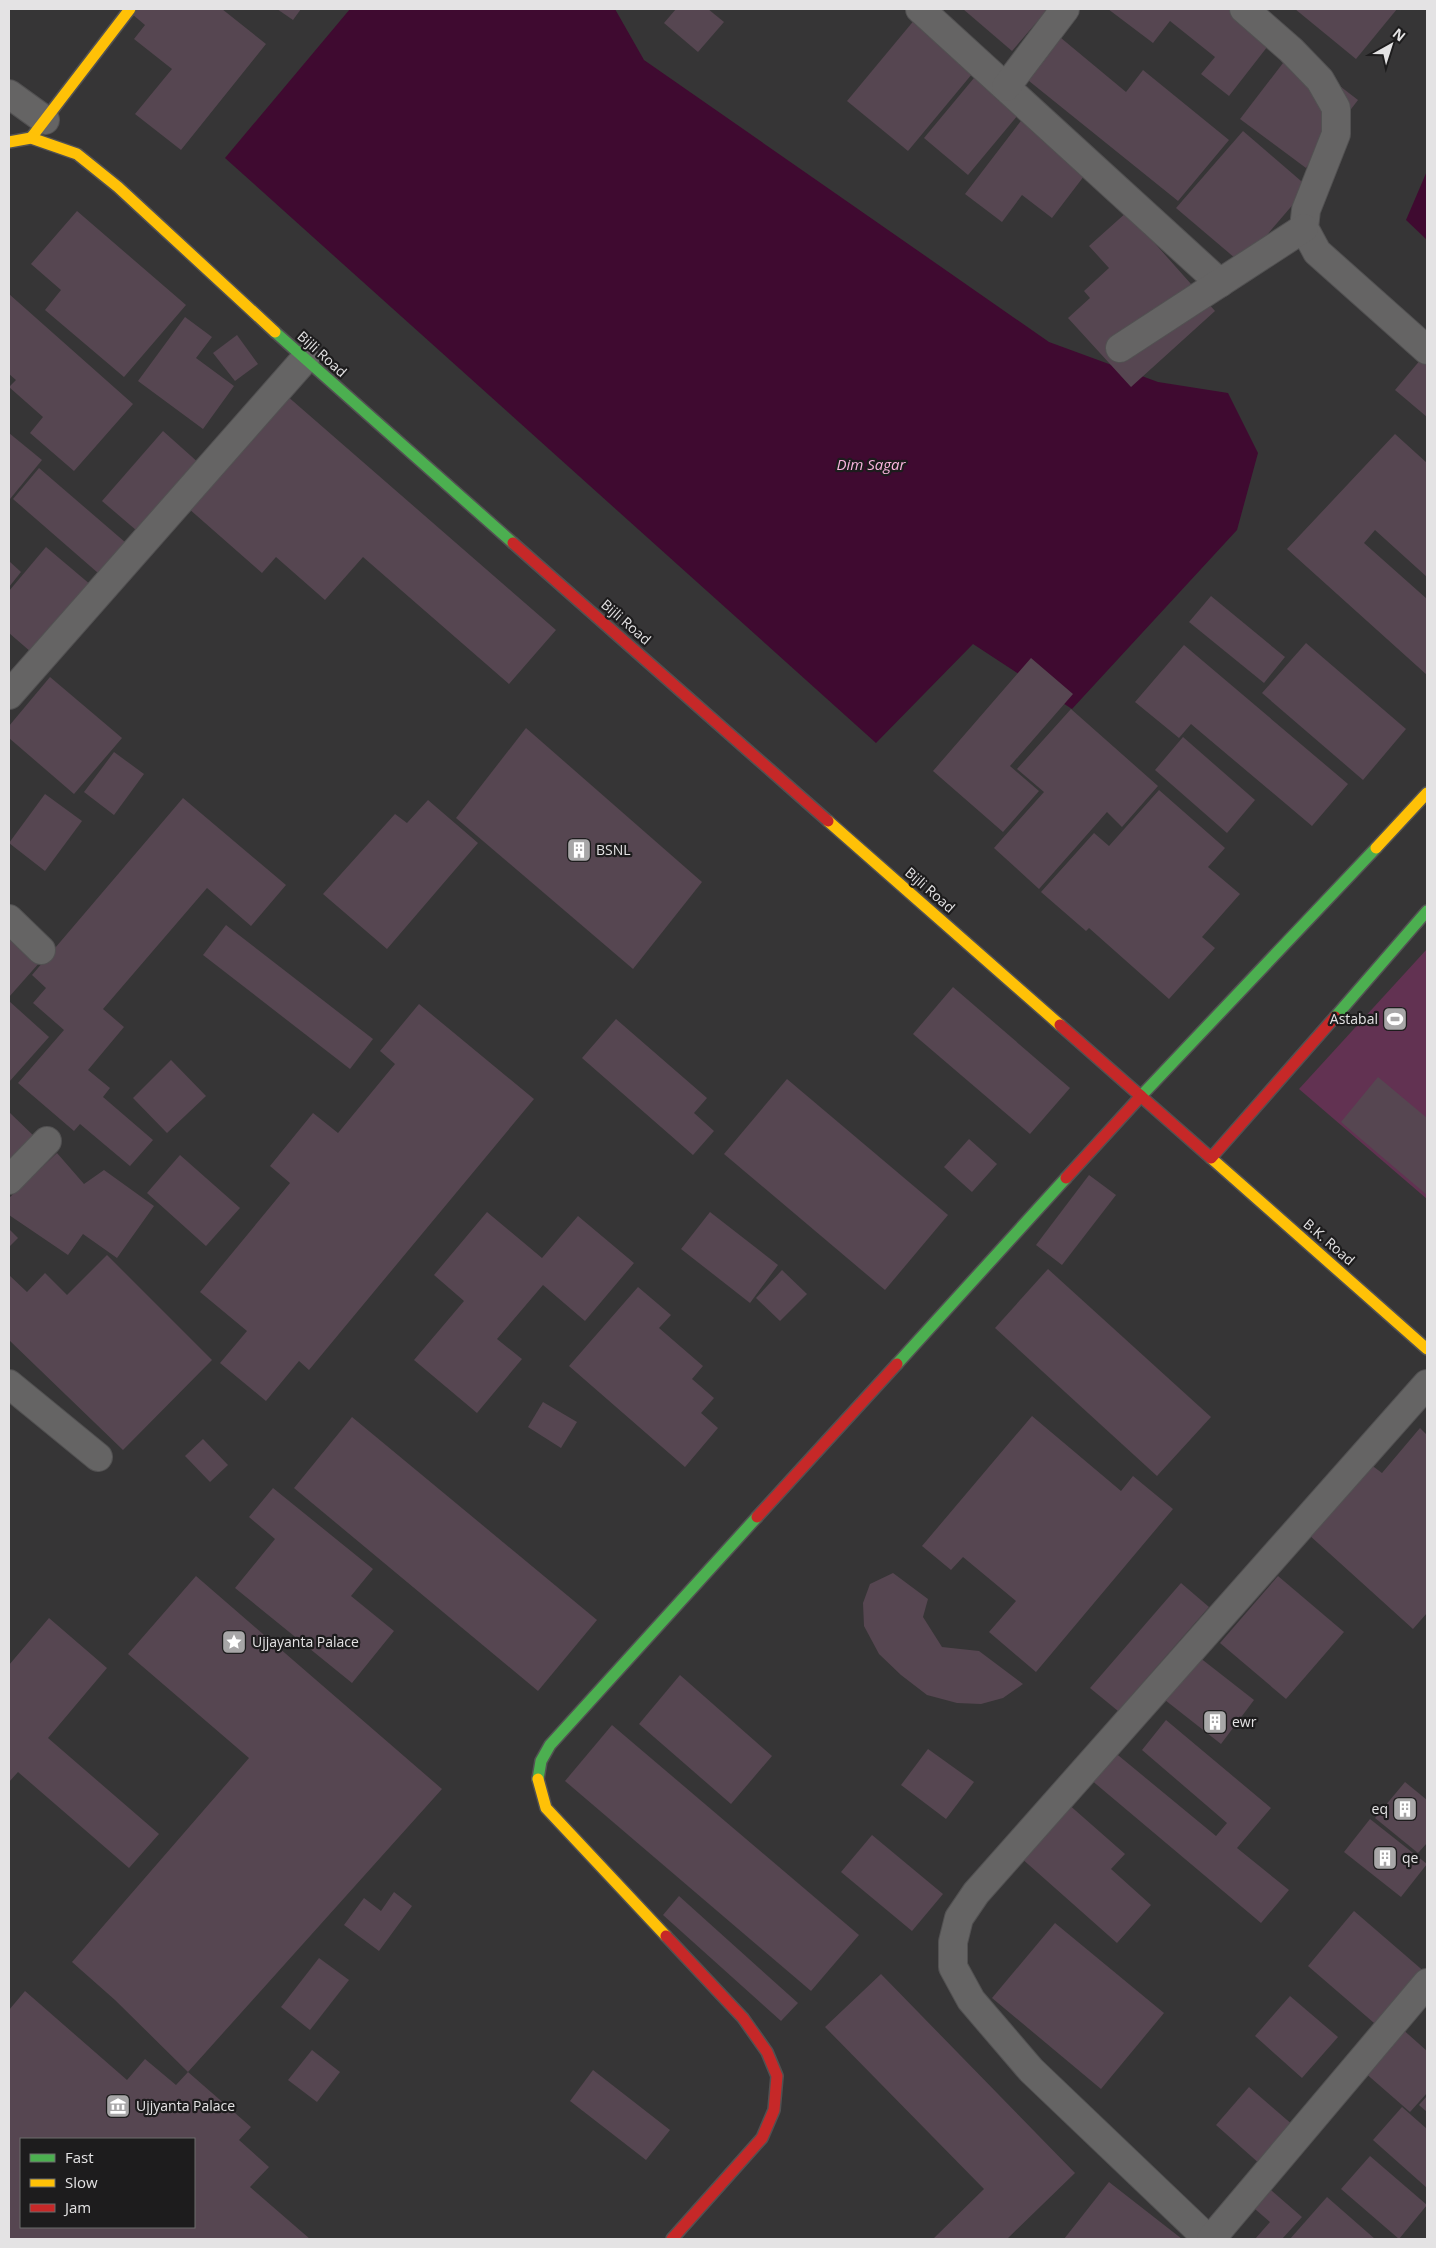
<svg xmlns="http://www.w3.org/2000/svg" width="1436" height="2248" viewBox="0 0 1436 2248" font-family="'Open Sans',sans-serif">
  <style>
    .green { fill: #623252 }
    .water { fill: #3f0a30 }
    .building { fill: #564651; fill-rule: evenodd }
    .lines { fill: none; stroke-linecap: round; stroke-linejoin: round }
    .street-casing { stroke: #525152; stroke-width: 30 }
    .fast-casing { stroke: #525152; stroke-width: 14 }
    .slow-casing { stroke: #525152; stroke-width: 14 }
    .jam-casing { stroke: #525152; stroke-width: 14 }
    .street { stroke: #656464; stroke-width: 28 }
    .fast { stroke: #4caf50; stroke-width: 11 }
    .slow { stroke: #ffc107; stroke-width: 11 }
    .jam { stroke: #c62828; stroke-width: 11 }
    .labels { text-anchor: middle; stroke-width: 4.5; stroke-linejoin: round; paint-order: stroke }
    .street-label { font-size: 14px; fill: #e4e3e4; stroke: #1d1c1d }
    .poi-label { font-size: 14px; fill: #e4e3e4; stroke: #1d1c1d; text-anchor: start }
    .water-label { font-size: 15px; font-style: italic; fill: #f9b6de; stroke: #1d1c1d }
  </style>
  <rect width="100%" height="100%" fill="#363536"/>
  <!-- green -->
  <path class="green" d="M1427 949V1199L1299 1089Z"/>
  <!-- water -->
  <g class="water">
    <path d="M350 9H615L644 60 1049 342 1158 382 1228 393 1258 453 1237 530 1072 709 973 644 876 743 225 158Z"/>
    <path d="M1427 171V240L1406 220Z"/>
  </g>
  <!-- building -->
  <g class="building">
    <path d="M126 9H222L266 44 181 150 135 114 172 69 134 39 145 25Z"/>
    <path d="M277 9H301L293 20Z"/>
    <path d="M676 9H708L724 22 698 52 664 23Z"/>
    <path d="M963 9H1048L1012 51Z"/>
    <path d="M1108 9H1239L1275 37 1229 96 1201 74 1215 57 1170 21 1153 43Z"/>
    <path d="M1295 9H1397L1356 59Z"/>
    <path d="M916 18 977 68 908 151 847 101Z"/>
    <path d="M1049 28 1126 92 1143 70 1229 140 1178 201 1014 69Z"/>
    <path d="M1293 50 1358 100 1306 168 1240 119Z"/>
    <path d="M979 72 1023 109 968 175 924 138Z"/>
    <path d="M1027 113 1094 163 1052 218 1022 195 1002 222 965 194Z"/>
    <path d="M1243 131 1308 187 1242 264 1176 208Z"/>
    <path d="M77 211 186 305 124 377 45 310 61 290 31 264Z"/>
    <path d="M1127 212 1215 311 1131 387 1068 318 1090 298 1084 291 1109 268 1089 246Z"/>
    <path d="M9 294 133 404 74 471 30 433 43 417 9 387 16 380 9 374Z"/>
    <path d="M185 317 212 337 196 358 234 386 203 429 138 381Z"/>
    <path d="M237 335 258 364 235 381 213 353Z"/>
    <path d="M1427 352V417L1395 390Z"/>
    <path d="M286 395 556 630 509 684 363 557 325 600 276 557 262 573 188 508Z"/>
    <path d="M163 431 210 473 150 542 102 501Z"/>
    <path d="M9 433 42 460 10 499 9 498Z"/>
    <path d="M1395 434 1427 463V577L1375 530 1364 543 1427 599V675L1287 549Z"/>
    <path d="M39 468 140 555 113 586 13 499Z"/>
    <path d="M46 547 104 596 46 665 9 633V591Z"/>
    <path d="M9 561 21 572 9 587Z"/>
    <path d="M1211 596 1285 657 1264 683 1189 622Z"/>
    <path d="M1306 643 1406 729 1363 780 1262 693Z"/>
    <path d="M1184 645 1348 784 1312 826 1191 724 1179 738 1135 702Z"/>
    <path d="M1031 658 1073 694 1010 766 1039 791 1003 832 933 771Z"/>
    <path d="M50 677 122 738 74 794 9 738V726Z"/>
    <path d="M1071 709 1158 786 1122 827 1107 812 1039 889 994 848 1044 792 1017 769Z"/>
    <path d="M526 728 702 882 633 969 456 818Z"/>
    <path d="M1183 737 1255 800 1227 833 1155 770Z"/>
    <path d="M114 752 144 774 114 815 84 792Z"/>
    <path d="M1159 790 1225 848 1208 867 1240 894 1202 937 1215 948 1169 999 1089 928 1086 931 1041 892 1094 833 1109 846Z"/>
    <path d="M45 794 82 821 45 871 9 843Z"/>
    <path d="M183 798 286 885 251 926 207 888 103 1009 124 1027 88 1070 110 1088 103 1097 153 1140 130 1166 80 1124 74 1131 18 1083 64 1030 33 1003 46 988 32 975Z"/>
    <path d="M428 800 478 843 387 949 323 894 395 814 407 823Z"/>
    <path d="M9 903 55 945 9 997Z"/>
    <path d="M226 925 373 1039 350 1069 203 955Z"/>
    <path d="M953 987 1070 1088 1030 1134 913 1034Z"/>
    <path d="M9 1001 49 1037 9 1082Z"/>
    <path d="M419 1004 534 1099 309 1370 299 1361 266 1401 220 1363 247 1331 200 1292 290 1183 270 1166 313 1113 338 1133 395 1064 380 1051Z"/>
    <path d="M616 1019 707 1098 694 1113 714 1131 693 1155 582 1058Z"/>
    <path d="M171 1060 206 1096 167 1133 133 1098Z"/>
    <path d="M1378 1077 1427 1118V1195L1341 1122Z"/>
    <path d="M787 1079 948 1215 885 1290 724 1154Z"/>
    <path d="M9 1112 38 1140 9 1170Z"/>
    <path d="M969 1139 997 1164 972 1192 944 1167Z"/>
    <path d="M57 1153 84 1184 104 1170 154 1206 117 1258 83 1234 68 1255 9 1215V1198Z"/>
    <path d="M180 1155 240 1208 206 1246 147 1193Z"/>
    <path d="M1089 1175 1116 1195 1062 1265 1036 1245Z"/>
    <path d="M487 1212 542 1258 578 1216 634 1263 585 1321 543 1285 497 1339 522 1359 477 1413 414 1360 464 1301 434 1275Z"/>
    <path d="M710 1212 778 1265 750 1303 681 1249Z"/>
    <path d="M9 1229 18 1238 9 1247Z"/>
    <path d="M107 1255 212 1360 123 1450 9 1340V1275L27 1292 45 1273 67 1295Z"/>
    <path d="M1048 1269 1211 1417 1157 1476 995 1328Z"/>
    <path d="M782 1270 807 1294 780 1321 756 1298Z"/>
    <path d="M638 1287 671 1315 659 1328 703 1366 692 1379 714 1398 701 1413 718 1428 685 1467 569 1366Z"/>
    <path d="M543 1402 577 1422 561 1448 528 1427Z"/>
    <path d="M1032 1416 1121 1491 1133 1476 1173 1509 1036 1672 989 1632 1016 1601 963 1557 951 1570 922 1546Z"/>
    <path d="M352 1417 597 1620 538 1691 294 1488Z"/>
    <path d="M1420 1428 1427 1435V1613L1413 1629 1308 1534 1370 1464 1382 1473Z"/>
    <path d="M203 1439 228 1465 210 1482 185 1456Z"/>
    <path d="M273 1488 373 1569 351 1596 394 1631 352 1683 235 1588 275 1539 249 1517Z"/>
    <path d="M893 1573 928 1599 923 1617 942 1647 979 1651 1023 1684 1003 1698 981 1704 957 1703 927 1695 901 1675 879 1654 864 1626 863 1603 870 1584Z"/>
    <path d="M196 1576 442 1789 188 2072 115 2000 72 1962 249 1758 128 1654Z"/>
    <path d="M1278 1576 1344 1632 1286 1699 1220 1643Z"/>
    <path d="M1181 1583 1209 1607 1118 1711 1090 1688Z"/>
    <path d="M49 1618 107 1668 48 1738 159 1834 129 1868 18 1772 9 1782V1665Z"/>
    <path d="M1199 1657 1254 1700 1221 1744 1165 1700Z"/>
    <path d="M680 1675 772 1756 731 1804 639 1724Z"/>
    <path d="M1166 1720 1271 1808 1237 1848 1289 1890 1261 1923 1090 1779 1113 1751 1216 1836 1227 1823 1142 1750Z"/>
    <path d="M612 1725 859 1935 811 1991 565 1781Z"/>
    <path d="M928 1749 974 1782 946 1819 901 1785Z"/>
    <path d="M1405 1782 1427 1800V1843L1418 1853 1375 1818Z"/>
    <path d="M1067 1803 1125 1854 1111 1869 1151 1905 1117 1943 1020 1857Z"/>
    <path d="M1370 1819 1427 1864 1401 1897 1344 1852Z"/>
    <path d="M872 1835 943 1894 912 1931 841 1872Z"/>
    <path d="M394 1892 412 1906 379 1951 344 1925 364 1898 381 1911Z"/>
    <path d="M679 1896 798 2003 781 2021 663 1915Z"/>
    <path d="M1354 1911 1427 1974 1381 2029 1308 1966Z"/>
    <path d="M1055 1923 1164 2013 1101 2089 992 1998Z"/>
    <path d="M319 1958 349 1980 310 2030 281 2007Z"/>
    <path d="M881 1974 1075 2173 1007 2239H933L984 2189 825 2027Z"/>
    <path d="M25 1991 127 2080 145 2059 176 2085 188 2072 251 2127 239 2140 269 2167 250 2187 310 2239H9V2010ZM21 2139H194V2227H21Z"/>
    <path d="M1290 1996 1338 2037 1302 2078 1255 2036Z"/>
    <path d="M1400 2027 1427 2051V2093L1410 2112 1363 2071Z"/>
    <path d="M312 2050 340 2072 317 2102 288 2080Z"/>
    <path d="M593 2070 670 2130 646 2160 570 2101Z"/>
    <path d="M1249 2087 1294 2126 1261 2165 1216 2125Z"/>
    <path d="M1427 2096V2112L1419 2105Z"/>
    <path d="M1402 2107 1427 2129V2188L1373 2140Z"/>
    <path d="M1370 2156 1427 2205 1399 2239 1341 2189Z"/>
    <path d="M1109 2182 1182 2239H1064Z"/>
    <path d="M1264 2184 1302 2217 1282 2239H1255L1270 2222 1248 2203Z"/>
    <path d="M1327 2197 1375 2239H1290Z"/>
  </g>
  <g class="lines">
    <defs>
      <g id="street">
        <path d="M920 9 1220 283"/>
        <path d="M1244 9 1291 50 1320 80 1336 108V134L1306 210 1304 228 1317 252 1427 350"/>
        <path d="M1006 87 1065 9"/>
        <path d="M9 94 45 120"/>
        <path d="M1120 348 1304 228"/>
        <path d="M9 695 305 359"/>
        <path d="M9 919 41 950"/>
        <path d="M9 1180 47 1141"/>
        <path d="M9 1384 98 1457"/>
        <path d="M1208 2239 1031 2070 971 2000 953 1967V1942L959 1918 976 1893 1427 1384"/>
        <path d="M1211 2239 1427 1983"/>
      </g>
      <g id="fast">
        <path d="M275 332 513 543"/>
        <path d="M1335 1017 1427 911"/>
        <path d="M1141 1096 1376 848"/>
        <path d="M897 1364 1066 1178"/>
        <path d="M538 1779 541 1761 550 1745 757 1517"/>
      </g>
      <g id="slow">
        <path d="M31 138 130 9"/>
        <path d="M9 142 31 138 77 154 118 187 275 332"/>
        <path d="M828 821 1060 1025"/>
        <path d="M1376 848 1427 793"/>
        <path d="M1211 1158 1427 1349"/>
        <path d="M538 1779 546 1808 666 1936"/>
      </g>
      <g id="jam">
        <path d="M513 543 828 821"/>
        <path d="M1060 1025 1211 1158 1335 1017"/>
        <path d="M1066 1178 1141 1096"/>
        <path d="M757 1517 897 1364"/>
        <path d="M666 1936 743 2018 767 2052 777 2076 774 2110 762 2138 672 2239"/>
      </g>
    </defs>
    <!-- street casing -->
    <use href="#street" class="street-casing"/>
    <!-- fast casing -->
    <use href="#fast" class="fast-casing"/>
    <!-- slow casing -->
    <use href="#slow" class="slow-casing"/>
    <!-- jam casing -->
    <use href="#jam" class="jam-casing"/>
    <!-- street -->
    <use href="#street" class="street"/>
    <!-- fast -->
    <use href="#fast" class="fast"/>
    <!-- slow -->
    <use href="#slow" class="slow"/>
    <!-- jam -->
    <use href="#jam" class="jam"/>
  </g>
  <!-- icons -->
  <defs>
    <symbol id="building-square" viewBox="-11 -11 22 22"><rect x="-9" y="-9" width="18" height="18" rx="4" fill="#a7a6a7" stroke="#1d1c1d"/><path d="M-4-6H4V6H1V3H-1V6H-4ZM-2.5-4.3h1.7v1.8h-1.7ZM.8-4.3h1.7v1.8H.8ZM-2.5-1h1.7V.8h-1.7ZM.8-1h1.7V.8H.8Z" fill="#fff"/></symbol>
    <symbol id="stadium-square" viewBox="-11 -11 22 22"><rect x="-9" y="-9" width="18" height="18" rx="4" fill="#a7a6a7" stroke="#1d1c1d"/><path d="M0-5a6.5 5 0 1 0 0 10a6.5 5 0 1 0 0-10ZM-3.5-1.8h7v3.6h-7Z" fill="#fff"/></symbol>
    <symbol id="sight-square" viewBox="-11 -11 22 22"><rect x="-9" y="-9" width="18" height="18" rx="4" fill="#a7a6a7" stroke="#1d1c1d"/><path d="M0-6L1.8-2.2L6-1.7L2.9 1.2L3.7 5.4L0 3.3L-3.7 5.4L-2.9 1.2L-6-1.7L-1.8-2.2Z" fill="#fff"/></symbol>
    <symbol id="museum-square" viewBox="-11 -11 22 22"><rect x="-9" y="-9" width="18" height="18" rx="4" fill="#a7a6a7" stroke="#1d1c1d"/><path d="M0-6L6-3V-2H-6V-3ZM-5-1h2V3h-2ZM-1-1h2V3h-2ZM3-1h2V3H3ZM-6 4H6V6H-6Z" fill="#fff"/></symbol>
  </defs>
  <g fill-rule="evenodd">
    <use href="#building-square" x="565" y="836" width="28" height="28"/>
    <use href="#stadium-square" x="1381" y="1005" width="28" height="28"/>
    <use href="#sight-square" x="220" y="1628" width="28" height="28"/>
    <use href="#building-square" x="1201" y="1708" width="28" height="28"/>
    <use href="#building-square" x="1391" y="1795" width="28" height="28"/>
    <use href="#building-square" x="1371" y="1844" width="28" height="28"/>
    <use href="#museum-square" x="104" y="2092" width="28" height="28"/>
  </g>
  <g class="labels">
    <!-- street labels -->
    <g class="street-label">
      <text transform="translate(322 354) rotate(42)" y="5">Bijli Road</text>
      <text transform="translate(626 622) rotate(41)" y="5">Bijli Road</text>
      <text transform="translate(930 890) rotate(41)" y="5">Bijli Road</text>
      <text transform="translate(1329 1242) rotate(41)" y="5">B.K. Road</text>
    </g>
    <!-- poi labels -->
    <g class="poi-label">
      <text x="596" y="855">BSNL</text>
      <text x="1378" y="1024" text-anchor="end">Astabal</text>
      <text x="252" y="1647">Ujjayanta Palace</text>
      <text x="1232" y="1727">ewr</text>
      <text x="1388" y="1814" text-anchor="end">eq</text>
      <text x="1402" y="1863">qe</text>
      <text x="136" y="2111">Ujjyanta Palace</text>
    </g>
    <!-- water labels -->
    <g class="water-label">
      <text x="871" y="470">Dim Sagar</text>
    </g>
  </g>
  <!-- border -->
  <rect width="1436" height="2248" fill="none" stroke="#e4e3e4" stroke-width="20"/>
  <!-- legend -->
  <rect x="20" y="2138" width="175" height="90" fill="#1d1c1d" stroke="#6d6c6d"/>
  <rect x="30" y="2154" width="25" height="8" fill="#4caf50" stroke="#6d6c6d"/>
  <text x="65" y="2163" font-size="15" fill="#e4e3e4">Fast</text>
  <rect x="30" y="2179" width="25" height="8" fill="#ffc107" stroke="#6d6c6d"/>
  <text x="65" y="2188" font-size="15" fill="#e4e3e4">Slow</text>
  <rect x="30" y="2204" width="25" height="8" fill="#c62828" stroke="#6d6c6d"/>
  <text x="65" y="2213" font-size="15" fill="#e4e3e4">Jam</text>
  <!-- north arrow -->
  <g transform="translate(1391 45) rotate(39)" stroke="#1d1c1d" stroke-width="4" paint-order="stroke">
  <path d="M0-4L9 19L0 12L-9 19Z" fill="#e4e3e4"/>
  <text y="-8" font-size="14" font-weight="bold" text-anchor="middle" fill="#e4e3e4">N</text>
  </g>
</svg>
